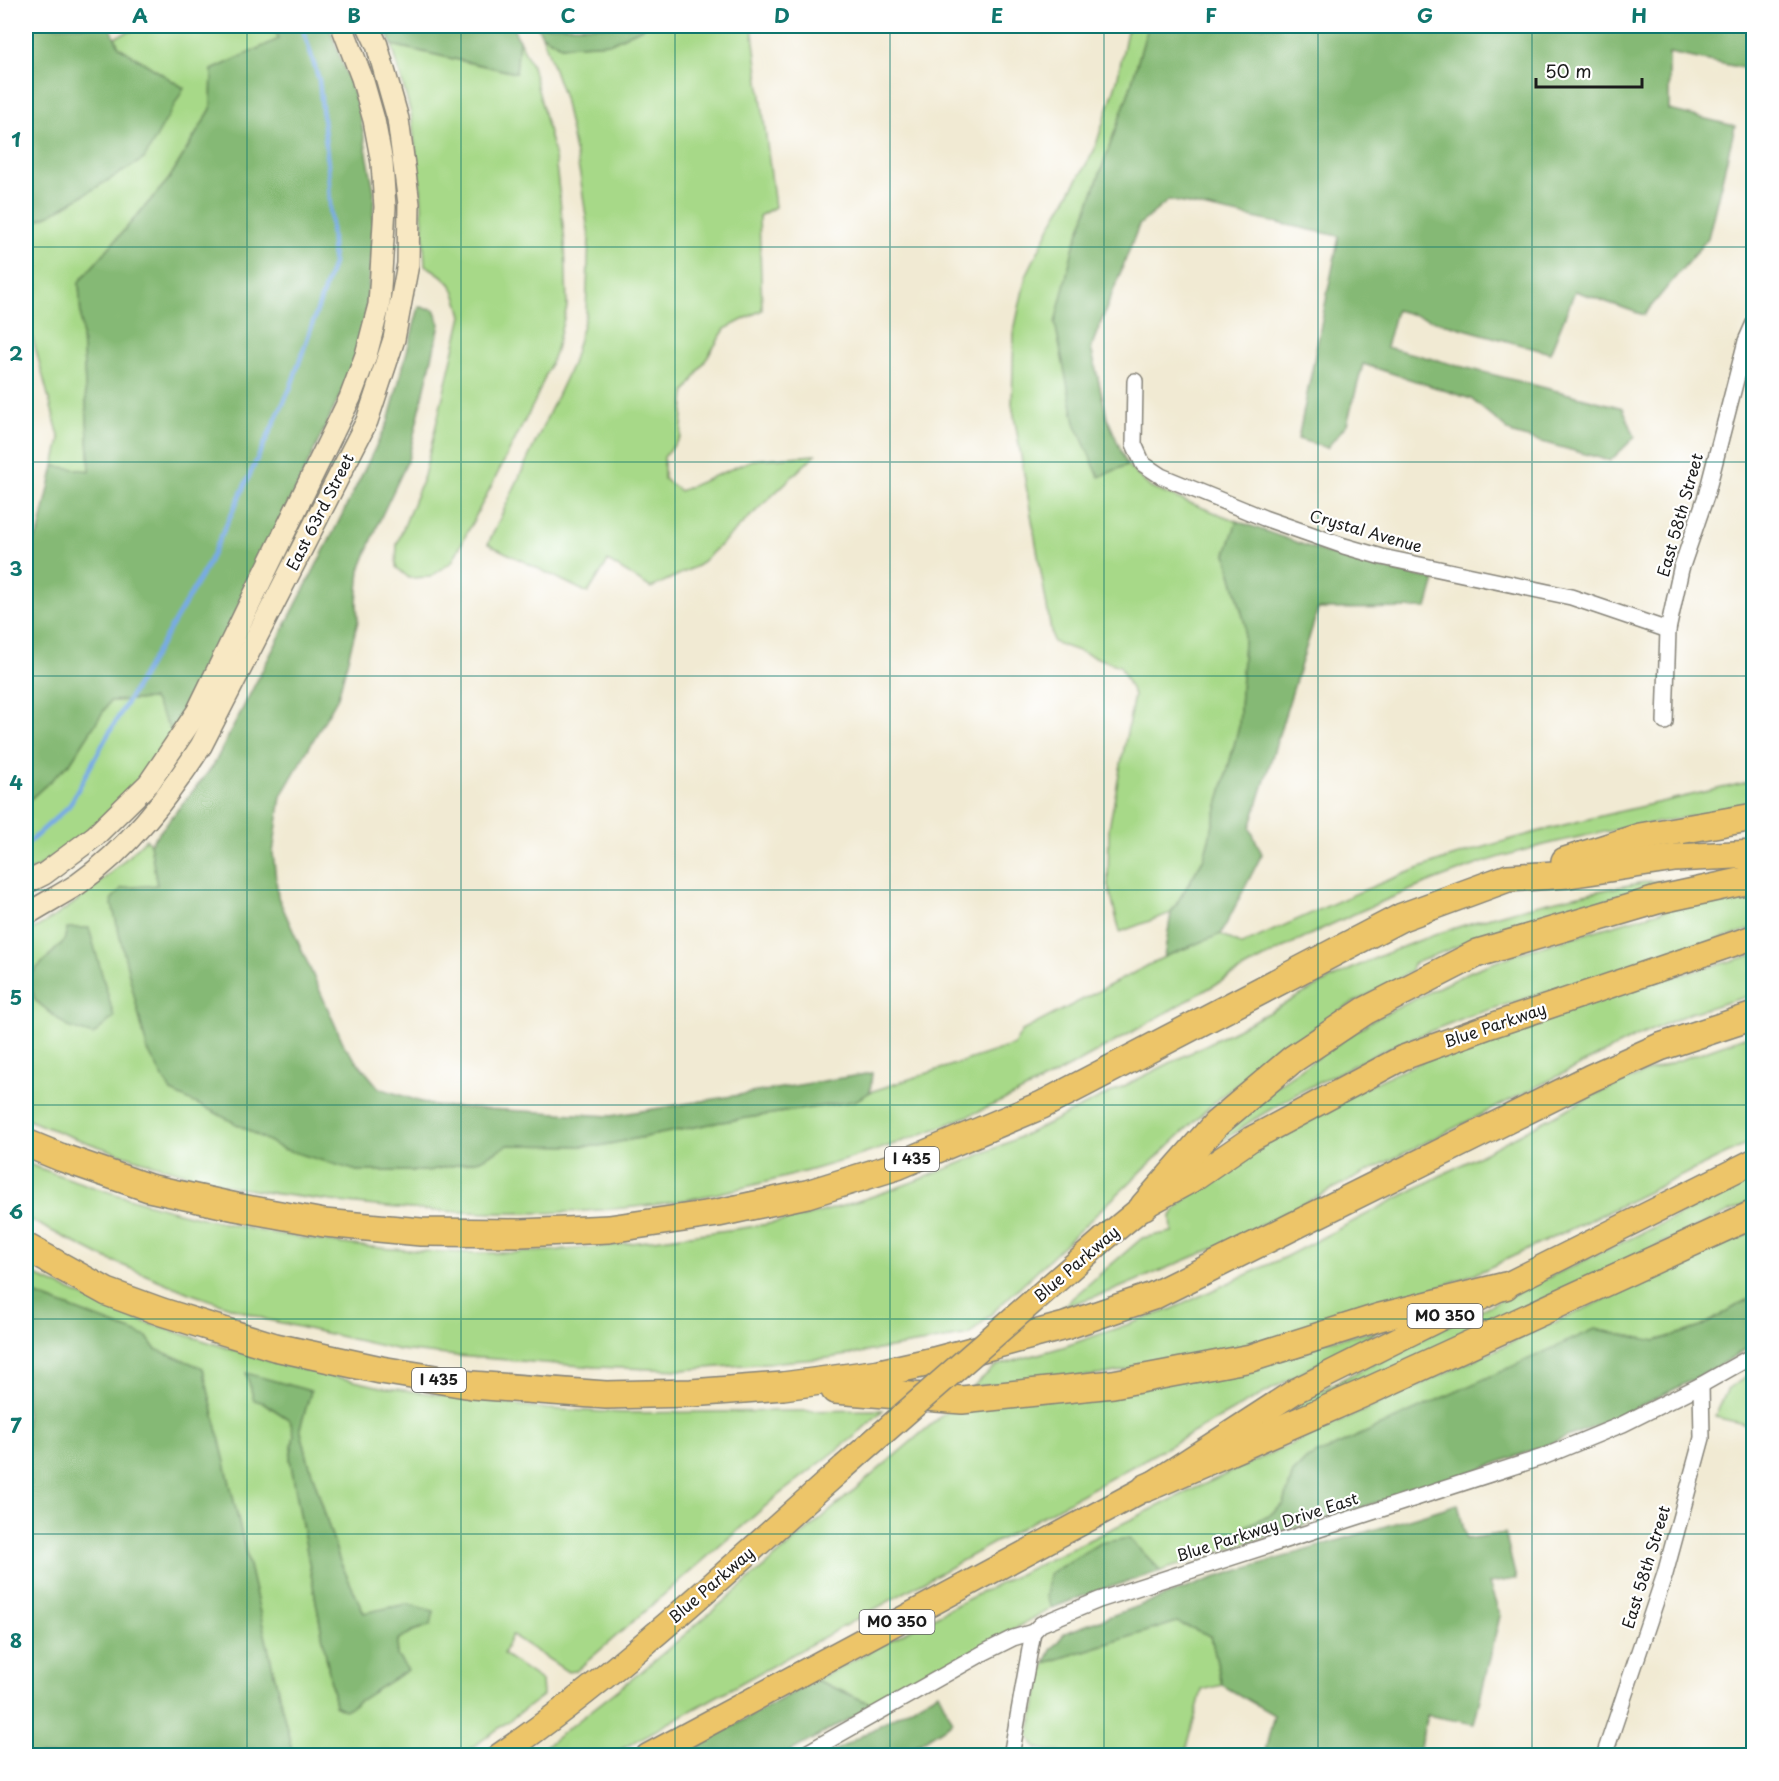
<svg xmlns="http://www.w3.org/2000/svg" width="1779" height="1781" viewBox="0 0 1779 1781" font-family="'Playpen Sans',sans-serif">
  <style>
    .green { fill: #a7d988; stroke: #627a52; stroke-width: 1.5; fill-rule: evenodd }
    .forest { fill: #85b974; stroke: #506a48; stroke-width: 1.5 }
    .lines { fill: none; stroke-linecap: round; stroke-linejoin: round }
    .stream { stroke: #78abe4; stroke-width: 4.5 }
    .minor-casing { stroke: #868378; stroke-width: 18 }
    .secondary-casing { stroke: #868378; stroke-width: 24 }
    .trunk-casing { stroke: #868378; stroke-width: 27 }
    .motorway-casing { stroke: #868378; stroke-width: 30 }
    .minor { stroke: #fff; stroke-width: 15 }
    .secondary { stroke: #f8e8c3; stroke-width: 21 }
    .trunk { stroke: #edc569; stroke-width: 24 }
    .motorway { stroke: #edc569; stroke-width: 27 }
    .trunk-bridge-casing { stroke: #868378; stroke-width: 27; stroke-linecap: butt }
    .trunk-bridge { stroke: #edc569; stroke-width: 24 }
    .grid { fill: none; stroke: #0f766e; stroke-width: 1.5; stroke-opacity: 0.55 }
    .labels { text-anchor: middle; stroke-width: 4.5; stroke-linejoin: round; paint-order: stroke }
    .shield { fill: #fff; stroke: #606060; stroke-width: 1.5 }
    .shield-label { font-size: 15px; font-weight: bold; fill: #1c1c1c }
    .street-label { font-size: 16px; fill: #1c1c1c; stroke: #fff }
    .neatline { fill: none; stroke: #0f766e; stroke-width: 2 }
    .grid-label { font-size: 20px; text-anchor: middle; font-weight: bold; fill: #0f766e }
  </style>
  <rect width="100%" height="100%" fill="#fff"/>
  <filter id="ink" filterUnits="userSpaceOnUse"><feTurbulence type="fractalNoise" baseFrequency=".0167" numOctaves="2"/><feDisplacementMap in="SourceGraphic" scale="12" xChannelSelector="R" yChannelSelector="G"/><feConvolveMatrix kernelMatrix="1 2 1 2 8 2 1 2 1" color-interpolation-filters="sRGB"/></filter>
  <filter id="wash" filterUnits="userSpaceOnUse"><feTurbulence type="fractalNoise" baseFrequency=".008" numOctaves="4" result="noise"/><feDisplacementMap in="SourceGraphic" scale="24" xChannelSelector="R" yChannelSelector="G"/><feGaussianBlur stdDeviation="1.35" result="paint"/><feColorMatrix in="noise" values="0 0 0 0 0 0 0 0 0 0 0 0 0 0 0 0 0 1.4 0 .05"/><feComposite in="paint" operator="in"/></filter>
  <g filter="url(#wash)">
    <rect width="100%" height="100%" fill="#f1ead3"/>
    <!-- green -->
    <g class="green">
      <path d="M145 26H273L279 39 212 70 211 109 169 179 79 282 90 471 54 466 60 440 26 313V225L50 215 184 88 119 47 115 37Z"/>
      <path d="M646 26H752L775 207 759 216 762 310 725 329 685 393 681 437 664 457V479L680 491 752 460 815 455 699 565 651 588 608 561 588 593 488 544 572 364 586 314 589 237 580 175 564 98 542 35 561 46 611 43Z"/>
      <path d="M1128 26H1148L1130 89 1073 249 1099 476 1127 465 1151 488 1237 521 1226 554 1245 624 1239 727 1204 858 1171 913 1120 932 1108 885 1109 828 1134 695 1120 666 1053 642 1012 404 1014 331 1026 276 1052 223 1094 151 1117 81Z"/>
      <path d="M519 40 532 66 555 157 565 243 567 307 555 353 534 403 452 562 430 577 409 578 396 567 397 544 424 476 462 316C455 287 452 280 425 265L421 191 411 114 392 45 516 73Z"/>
      <path d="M153 699 173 734 138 784 90 829 36 869 26 872V803L71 762 109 701Z"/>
      <path d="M1753 781V806C1660 823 1557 835 1468 868 1393 895 1321 927 1251 965 1178 1004 1109 1048 1035 1085 953 1127 867 1156 778 1179 734 1190 689 1201 644 1206 538 1218 430 1214 324 1200 291 1196 258 1192 225 1185 207 1181 190 1175 172 1170 122 1155 74 1139 26 1119V933C72 910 110 875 146 839L150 844 157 886 122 888 171 1092 357 1171H427L480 1160 508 1145 599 1146 715 1123 854 1101 870 1092 1014 1045 1022 1031 1164 957 1221 934 1241 945C1308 915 1374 883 1443 860 1545 826 1649 805 1753 781ZM64 941 68 1027 35 1000 28 978Z"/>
      <path d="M1651 881H1669L1571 911H1561L1455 947 1413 964 1410 972 1344 1008 1219 1098 969 1335 829 1358 682 1370 595 1367 457 1356 400 1350 268 1320 189 1293 103 1257 26 1218V1163C175 1220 334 1254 494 1253 557 1253 620 1245 682 1236 727 1230 774 1225 818 1213 895 1192 969 1161 1041 1127 1111 1093 1180 1058 1249 1023 1289 1002 1329 978 1371 960 1459 921 1555 898 1651 881Z"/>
      <path d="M1753 889V935L1748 930 1466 1017 1388 1048 1298 1093 1253 1120 1200 1157 1264 1094 1373 1020 1471 971 1519 953 1724 893Z"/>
      <path d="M1753 955V995L1690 1013 1634 1038 1219 1246 1112 1291 1062 1307 1142 1238 1172 1232 1171 1216C1188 1191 1216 1176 1241 1159 1394 1054 1576 1003 1753 955Z"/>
      <path d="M1753 1034V1141L1607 1212 1484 1270 1429 1291 1250 1347 1100 1375 972 1387 996 1366 1063 1347 1172 1309 1287 1256 1596 1094 1646 1072Z"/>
      <path d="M1753 1180V1201L1223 1449 1303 1400 1428 1335Z"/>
      <path d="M1753 1231V1296L1701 1327 1655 1341 1634 1338 1293 1473 1284 1504 1271 1514 1245 1527 1249 1542 1161 1571 1129 1538 1046 1596 1052 1608 874 1705 816 1680 962 1602 1183 1494Z"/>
      <path d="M26 1269 45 1280 141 1321 279 1364 381 1387 547 1409 624 1413 883 1410 854 1437 776 1497 576 1671 568 1672 512 1635 503 1654 542 1681 543 1696 462 1755H293L203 1368 155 1349 147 1337 26 1291ZM311 1391 300 1428 308 1460 339 1559 364 1613 407 1604 431 1625 413 1631 398 1640 397 1656 407 1670 345 1710 335 1705 290 1459 294 1435 290 1420 264 1403Z"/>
      <path d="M1379 1331 1281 1384 611 1755 533 1756 642 1671 947 1411Z"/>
      <path d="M1753 1372V1426L1715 1417 1727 1390Z"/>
      <path d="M1177 1622 1211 1636 1222 1685 1202 1690 1185 1755H1073L1036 1748 1029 1735 1045 1663Z"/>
    </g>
    <!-- forest -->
    <g class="forest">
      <path d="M26 26H110L119 47 184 88 144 159 50 215 26 225Z"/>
      <path d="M273 26H329L359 110 374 191 372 252 365 319 352 370 272 540 205 674 173 734 153 699 110 701 71 762 26 803V553L39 532 54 466 90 471 79 282 169 179 211 109 212 70 279 39Z"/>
      <path d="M384 26H512L519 40 516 73 392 45Z"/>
      <path d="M537 26H646L611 43 561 46 542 35Z"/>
      <path d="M1148 26H1753V70L1669 53V110L1735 126 1708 238 1644 315 1575 291 1550 353 1396 310 1386 347 1623 408 1635 437 1610 461 1513 434 1471 399 1363 364 1347 424 1327 448 1298 439 1339 236 1169 200 1139 225 1091 348 1107 417 1127 465 1099 477 1075 423 1055 323 1073 249 1130 89Z"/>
      <path d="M419 307 434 309 440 324 408 460 381 517 360 570 357 602 358 621 338 697 281 796 273 853 278 897 345 1047 379 1088 434 1106 611 1116 872 1073 870 1092 855 1101 715 1123 599 1146 508 1145 480 1160 427 1171H357L283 1149 214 1112 171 1092 147 1049 111 900 122 888 157 885 150 844 213 766 334 531 388 422Z"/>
      <path d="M1237 521 1352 562 1435 580 1427 608 1318 609 1250 828 1262 854 1221 934 1164 957 1171 913 1204 858 1239 727 1245 624 1226 554Z"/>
      <path d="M67 928H89L114 1017 93 1035 68 1027 35 1000 28 977 64 941Z"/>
      <path d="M26 1291 147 1337 155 1349 203 1368 293 1755H26Z"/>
      <path d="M1753 1296V1345C1601 1441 1419 1488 1249 1542L1244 1527 1271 1514 1284 1504 1293 1473 1307 1459 1595 1329 1656 1341 1701 1327Z"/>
      <path d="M246 1373 311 1391 300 1428 308 1460 339 1559 364 1613 407 1604 434 1611 431 1625 413 1631 398 1640 397 1656 408 1670 345 1710 335 1705 290 1459 294 1435 290 1420 264 1403 254 1400Z"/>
      <path d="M1458 1504 1466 1539 1505 1533 1516 1579 1489 1583 1500 1616 1474 1724 1427 1715 1418 1755H1264L1274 1715 1222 1685 1211 1636 1177 1622 1045 1663 1051 1650 1065 1633 1214 1578Z"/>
      <path d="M1129 1538 1161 1571 1083 1596 1052 1608 1046 1596 1049 1574 1100 1543Z"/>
      <path d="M816 1680 874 1705 784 1755H680Z"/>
      <path d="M938 1692 953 1722 901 1755H828Z"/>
    </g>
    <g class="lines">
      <!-- stream -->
      <path class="stream" d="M26 845 69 806 106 738 207 566 290 389 333 264 328 164 319 80 302 26"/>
    </g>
  </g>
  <g filter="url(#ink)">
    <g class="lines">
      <defs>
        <g id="minor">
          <path d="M1135 381 1134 444 1143 464 1161 476 1264 518 1344 546 1382 557 1571 597 1668 630"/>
          <path d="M1665 722 1668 630 1681 569 1706 496 1746 341 1754 323"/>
          <path d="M801 1756 985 1652 1013 1638 1033 1632 1041 1624 1099 1600 1543 1457 1623 1424 1701 1385 1754 1355"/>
          <path d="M1011 1756 1033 1632"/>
          <path d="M1604 1756 1665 1574 1702 1438 1701 1385"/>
        </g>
        <g id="secondary">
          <path d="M26 883 44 874 95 836 149 783 197 712 350 398 366 355 379 305 385 207 382 163 374 120 362 78 342 26"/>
          <path d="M26 915C43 904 61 895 78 884 129 848 167 798 201 746L367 421 394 339 408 264 409 204 398 119 377 45 368 26"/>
        </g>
        <g id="trunk">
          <path d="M1104 1239 1144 1206 1190 1181 1251 1139 1402 1058 1487 1027 1754 937"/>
          <path d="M499 1756C623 1671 732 1566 844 1467"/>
          <path d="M648 1756 1146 1488 1297 1390 1754 1161"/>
        </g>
        <g id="motorway">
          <path d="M1565 861 1640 837 1754 817"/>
          <path d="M26 1143 60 1157 149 1188 236 1207 324 1223 421 1232 521 1233 609 1229 718 1213 807 1194 897 1166 1042 1105 1402 917 1508 878 1569 874 1675 858 1754 854"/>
          <path d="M1144 1206 1216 1124 1293 1059 1365 1011 1478 953 1657 900 1754 879"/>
          <path d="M26 1247 107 1292 162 1312 275 1347 381 1370 472 1385 606 1395 691 1393 783 1386 880 1373 934 1361 1065 1326 1153 1296 1591 1078 1660 1047 1754 1016"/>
          <path d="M835 1390 962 1400 1113 1384 1251 1358 1380 1317 1505 1286"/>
          <path d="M1146 1488 1364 1393 1754 1214"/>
        </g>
      </defs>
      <!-- minor casing -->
      <use href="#minor" class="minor-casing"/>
      <!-- secondary casing -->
      <use href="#secondary" class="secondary-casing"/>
      <!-- trunk casing -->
      <use href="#trunk" class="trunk-casing"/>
      <!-- motorway casing -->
      <use href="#motorway" class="motorway-casing"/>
      <!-- minor -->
      <use href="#minor" class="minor"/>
      <!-- secondary -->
      <use href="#secondary" class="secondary"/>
      <!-- trunk -->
      <use href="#trunk" class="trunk"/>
      <!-- motorway -->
      <use href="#motorway" class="motorway"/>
      <defs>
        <path id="trunk-bridge" d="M844 1467 1104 1239"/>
      </defs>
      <!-- trunk-bridge casing -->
      <use href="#trunk-bridge" class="trunk-bridge-casing"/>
      <!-- trunk-bridge -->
      <use href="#trunk-bridge" class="trunk-bridge"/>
    </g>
  </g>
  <!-- grid -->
  <path class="grid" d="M247 26V1756M461 26V1756M675 26V1756M890 26V1756M1104 26V1756M1318 26V1756M1532 26V1756M26 247H1754M26 462H1754M26 676H1754M26 890H1754M26 1105H1754M26 1319H1754M26 1534H1754"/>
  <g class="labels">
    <!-- shield labels -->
    <g class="shield">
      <rect x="885" y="1147" width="54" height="24" rx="4.5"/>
      <rect x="1407.5" y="1304" width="75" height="24" rx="4.5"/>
      <rect x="412" y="1368" width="54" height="24" rx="4.5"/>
      <rect x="859.5" y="1610" width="75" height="24" rx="4.5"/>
    </g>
    <g class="shield-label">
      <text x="912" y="1164">I 435</text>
      <text x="1445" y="1321">MO 350</text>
      <text x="439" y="1385">I 435</text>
      <text x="897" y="1627">MO 350</text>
    </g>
    <!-- street labels -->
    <g class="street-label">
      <text transform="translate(320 512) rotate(-63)" y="6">East 63rd Street</text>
      <text transform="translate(1680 515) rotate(-74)" y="6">East 58th Street</text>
      <text transform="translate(1366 531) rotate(16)" y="6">Crystal Avenue</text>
      <text transform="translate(1495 1025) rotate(-19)" y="6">Blue Parkway</text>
      <text transform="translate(1076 1264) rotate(-41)" y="6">Blue Parkway</text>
      <text transform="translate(1267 1527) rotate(-18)" y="6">Blue Parkway Drive East</text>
      <text transform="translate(1646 1567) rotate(-73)" y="6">East 58th Street</text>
      <text transform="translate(711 1585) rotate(-41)" y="6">Blue Parkway</text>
    </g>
  </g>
  <!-- margin -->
  <rect width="1779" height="1781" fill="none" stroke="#fff" stroke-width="66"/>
  <!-- scale -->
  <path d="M1536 78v9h106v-9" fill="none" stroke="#1c1c1c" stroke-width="3"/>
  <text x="1545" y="78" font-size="18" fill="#1c1c1c" stroke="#ffffff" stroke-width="4.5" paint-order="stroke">50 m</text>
  <rect x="33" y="33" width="1713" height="1715" class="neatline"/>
  <g class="grid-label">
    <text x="140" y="23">A</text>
    <text x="354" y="23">B</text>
    <text x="568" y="23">C</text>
    <text x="782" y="23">D</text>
    <text x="997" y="23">E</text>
    <text x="1211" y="23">F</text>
    <text x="1425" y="23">G</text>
    <text x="1639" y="23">H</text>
    <text x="16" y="147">1</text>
    <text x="16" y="361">2</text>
    <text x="16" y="576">3</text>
    <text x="16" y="790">4</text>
    <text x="16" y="1005">5</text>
    <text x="16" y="1219">6</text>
    <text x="16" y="1433">7</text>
    <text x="16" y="1648">8</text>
  </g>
</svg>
